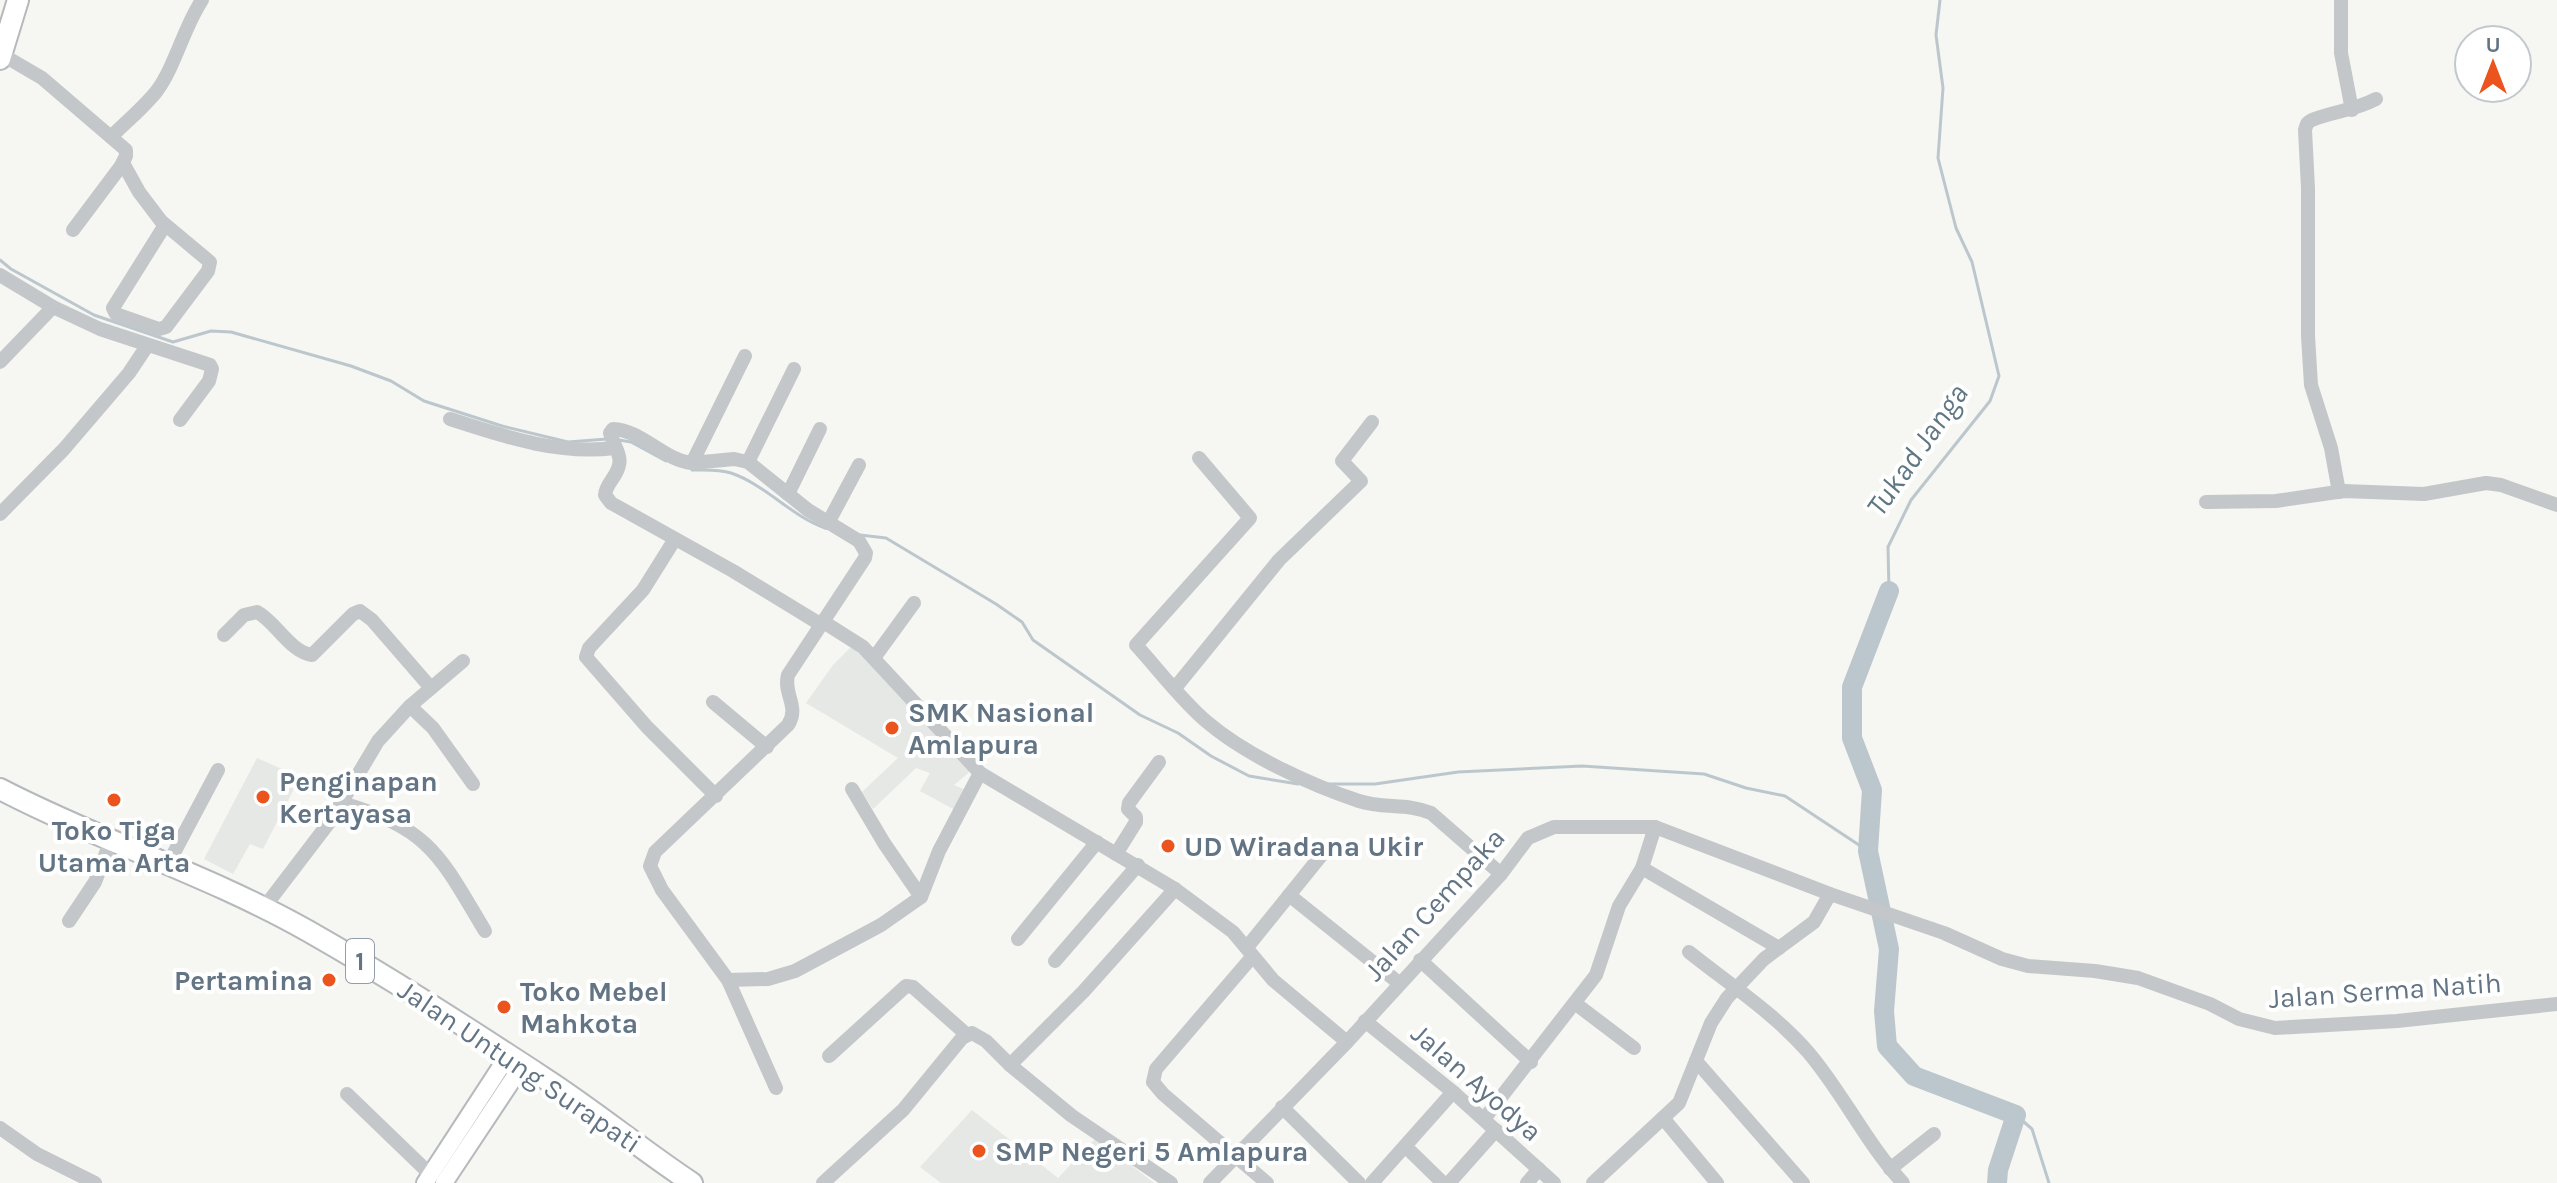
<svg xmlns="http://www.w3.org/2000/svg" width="2557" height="1183" viewBox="0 0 2557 1183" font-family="Karla,sans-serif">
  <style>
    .built { fill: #e6e8e6 }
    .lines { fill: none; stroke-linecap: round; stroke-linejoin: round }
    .stream { stroke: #bcc7cd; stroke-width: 3 }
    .river { stroke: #bcc7cd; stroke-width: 20 }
    .major-casing { stroke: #b6babe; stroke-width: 20 }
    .highway-casing { stroke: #b5b9bc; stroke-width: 24 }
    .minor { stroke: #c3c7ca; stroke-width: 14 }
    .major { stroke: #fff; stroke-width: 16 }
    .highway { stroke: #fff; stroke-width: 20 }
    .poi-dot { fill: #eb541d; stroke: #fff; stroke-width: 3 }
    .labels { text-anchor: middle; stroke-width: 8; stroke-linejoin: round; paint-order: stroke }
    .shield { fill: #fff; stroke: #929eaa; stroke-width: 2 }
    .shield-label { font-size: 26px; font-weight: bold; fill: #637585 }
    .poi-label { font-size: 28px; font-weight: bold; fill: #637585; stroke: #fff; text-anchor: start }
    .street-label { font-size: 28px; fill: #637585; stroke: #fff }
    .water-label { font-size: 30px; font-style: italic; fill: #5f7782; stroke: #fff }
  </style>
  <rect width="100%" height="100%" fill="#f6f6f2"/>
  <!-- built -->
  <g class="built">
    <path d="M856 642 973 769 954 785 968 791 955 810 920 791 930 773 916 768 873 809 862 792 898 758 806 703 833 665Z"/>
    <path d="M257 758 300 777 263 849 250 844 233 874 204 859Z"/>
    <path d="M972 1110 1058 1178 1096 1138 1154 1183H941L920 1167Z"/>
  </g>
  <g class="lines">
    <!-- stream -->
    <g class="stream">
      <path d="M0 260 11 269 94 315 173 342 211 331 231 332 351 366 391 381 424 401 502 426 568 442 607 439"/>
      <path d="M619 440 631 442 666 461"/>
      <path d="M692 470C705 470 719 469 731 473 766 485 791 516 825 528"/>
      <path d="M860 535 886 538 996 604 1022 622 1033 640 1140 715 1178 733 1211 756 1249 776 1298 784"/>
      <path d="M1889 591 1888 547 1911 500 1990 401 1999 376 1972 262 1956 228 1938 158 1943 88 1936 35 1940 0"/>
      <path d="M1329 784H1375L1458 772 1582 766 1704 774 1746 788 1785 796 1868 851"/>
      <path d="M2016 1115 2032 1129 2049 1183"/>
    </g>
    <!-- river -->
    <path class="river" d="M1889 591 1852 687V738L1872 790 1868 851 1889 949 1884 1011 1887 1046 1914 1076 2016 1115 1998 1170 1997 1183"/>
    <defs>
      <g id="major">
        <path d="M425 1183 509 1054"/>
        <path d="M444 1183 523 1064"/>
      </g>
      <g id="highway">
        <path d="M0 59 18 0"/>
        <path d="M0 789C100 841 209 875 308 931 389 977 466 1027 544 1078 595 1111 642 1150 692 1183"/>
      </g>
    </defs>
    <!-- major casing -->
    <use href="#major" class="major-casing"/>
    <!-- highway casing -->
    <use href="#highway" class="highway-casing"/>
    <!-- minor -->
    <g class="minor">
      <path d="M2341 0V53L2352 110"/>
      <path d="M1 54 42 78 126 150V156L121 166 73 230"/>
      <path d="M111 137C126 122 143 108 156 92 175 67 183 29 202 0"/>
      <path d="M123 163 139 192 161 221 210 262 208 271 166 327 159 329 116 314 113 308 165 225"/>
      <path d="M0 275 53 307"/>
      <path d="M745 356 692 463 734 459 748 462 808 510 859 541 866 553 865 558 788 675C783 694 800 707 788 725L655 852 650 866 662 890 728 980 776 1088"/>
      <path d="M0 362 53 307 100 329 210 365 212 369 209 381 180 420"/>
      <path d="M450 419C506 437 557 455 615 448"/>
      <path d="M1199 458 1250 518 1136 645C1159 670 1181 700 1207 722 1246 755 1310 785 1359 801 1382 809 1408 803 1431 813L1501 874"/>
      <path d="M748 462 794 369"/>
      <path d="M692 463C663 460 642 430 613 429L610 433C613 443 622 456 619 465 617 477 606 483 605 495L611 503 733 571 820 624"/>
      <path d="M2339 492 2331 448 2311 385 2308 336V188L2305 130C2307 124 2306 123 2312 120 2334 111 2353 111 2376 99"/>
      <path d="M788 494 820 429"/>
      <path d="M2206 502 2276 501 2344 491 2424 494 2486 483 2501 485 2557 505"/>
      <path d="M0 514 64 449 129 373 147 346"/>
      <path d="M828 523 859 465"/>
      <path d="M675 539 643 590 589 648 586 657 647 727 716 796"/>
      <path d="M822 621 863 647 980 773 1175 889 1233 932 1273 980 1347 1042"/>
      <path d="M224 635 244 615 257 612C276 622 290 652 312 655L353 614 360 611 372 620 431 688"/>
      <path d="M874 658 914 603"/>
      <path d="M1175 688 1279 560 1361 481 1342 461 1372 422"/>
      <path d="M713 702 767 747"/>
      <path d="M410 706 433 728 473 784"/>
      <path d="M852 789 884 843 921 897"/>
      <path d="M342 803C431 829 440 856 485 931"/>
      <path d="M1116 854 1136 822V817L1128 809 1129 803 1159 762"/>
      <path d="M168 864 218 770"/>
      <path d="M1642 868 1779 948"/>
      <path d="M1289 895 1399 983"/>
      <path d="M263 909 331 820 378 741 410 706 463 661"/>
      <path d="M69 921 95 882 111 840"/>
      <path d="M1018 939 1097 842"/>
      <path d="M1248 946 1328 847"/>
      <path d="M1689 952C1729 984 1774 1013 1808 1052 1843 1093 1866 1143 1903 1183"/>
      <path d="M1252 957 1156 1069 1153 1082 1163 1094 1267 1183"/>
      <path d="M1420 960 1531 1062"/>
      <path d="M1055 961 1138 865"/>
      <path d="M728 980 768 979 795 971 881 925 921 897 939 851 980 773"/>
      <path d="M1576 1004 1634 1048"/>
      <path d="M1365 1021 1453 1092 1554 1183"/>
      <path d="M829 1056 906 986 913 987 966 1034"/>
      <path d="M1696 1061 1803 1183"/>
      <path d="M1010 1065 1083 992 1175 889"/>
      <path d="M347 1094 431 1175"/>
      <path d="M1282 1107 1359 1183"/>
      <path d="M1663 1118 1717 1183"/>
      <path d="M1484 1119 1596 975 1619 906 1642 868 1655 827"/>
      <path d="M0 1128 37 1154 95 1183"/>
      <path d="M1406 1147 1443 1183"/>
      <path d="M1890 1169 1934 1134"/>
      <path d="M823 1183 903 1110 962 1038 972 1033 986 1041 1010 1065 1072 1116 1171 1183"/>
      <path d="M1210 1183 1347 1042 1501 874 1528 838 1554 827H1655L1830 894 1944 933 2002 959 2028 966 2095 971 2138 978 2210 1004 2239 1019 2275 1028 2397 1021 2557 1004"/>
      <path d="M1372 1183 1453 1092"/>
      <path d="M1449 1183 1496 1130"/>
      <path d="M1527 1183 1539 1169"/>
      <path d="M1593 1183 1679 1103 1711 1023 1727 998 1764 959 1814 922 1830 894"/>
    </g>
    <!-- major -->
    <use href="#major" class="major"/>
    <!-- highway -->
    <use href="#highway" class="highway"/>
  </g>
  <!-- markers -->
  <g class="poi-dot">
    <circle cx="892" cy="728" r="8"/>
    <circle cx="263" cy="797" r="8"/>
    <circle cx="114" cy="800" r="8"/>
    <circle cx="1168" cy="846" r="8"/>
    <circle cx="329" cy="980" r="8"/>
    <circle cx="504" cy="1007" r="8"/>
    <circle cx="979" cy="1151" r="8"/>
  </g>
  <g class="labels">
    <!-- shield labels -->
    <rect class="shield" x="346" y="939" width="28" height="44" rx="6"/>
    <g class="shield-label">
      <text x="360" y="970">1</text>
    </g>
    <!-- poi labels -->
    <g class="poi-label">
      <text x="908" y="722">SMK Nasional<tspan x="908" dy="32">Amlapura</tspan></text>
      <text x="279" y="791">Penginapan<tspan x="279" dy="32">Kertayasa</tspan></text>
      <text x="114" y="840" text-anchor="middle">Toko Tiga<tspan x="114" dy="32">Utama Arta</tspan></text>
      <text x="1184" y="856">UD Wiradana Ukir</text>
      <text x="313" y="990" text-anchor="end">Pertamina</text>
      <text x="520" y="1001">Toko Mebel<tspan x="520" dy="32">Mahkota</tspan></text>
      <text x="995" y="1161">SMP Negeri 5 Amlapura</text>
    </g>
    <!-- street labels -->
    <g class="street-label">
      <text transform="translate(1434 904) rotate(-48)" y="10">Jalan Cempaka</text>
      <text transform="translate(2385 990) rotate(-4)" y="10">Jalan Serma Natih</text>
      <text transform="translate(520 1066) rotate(34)" y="10">Jalan Untung Surapati</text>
      <text transform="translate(1477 1082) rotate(41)" y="10">Jalan Ayodya</text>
    </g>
    <!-- water labels -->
    <g class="water-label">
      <text transform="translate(1917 450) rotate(-55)" y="10">Tukad Janga</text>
    </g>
  </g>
  <!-- north arrow -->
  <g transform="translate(2493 64)"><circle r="38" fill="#ffffff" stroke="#c1c8ce" stroke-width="2"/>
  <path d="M0-6L14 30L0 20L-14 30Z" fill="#eb541d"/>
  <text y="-12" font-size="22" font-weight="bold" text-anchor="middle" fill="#637585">U</text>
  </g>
</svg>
